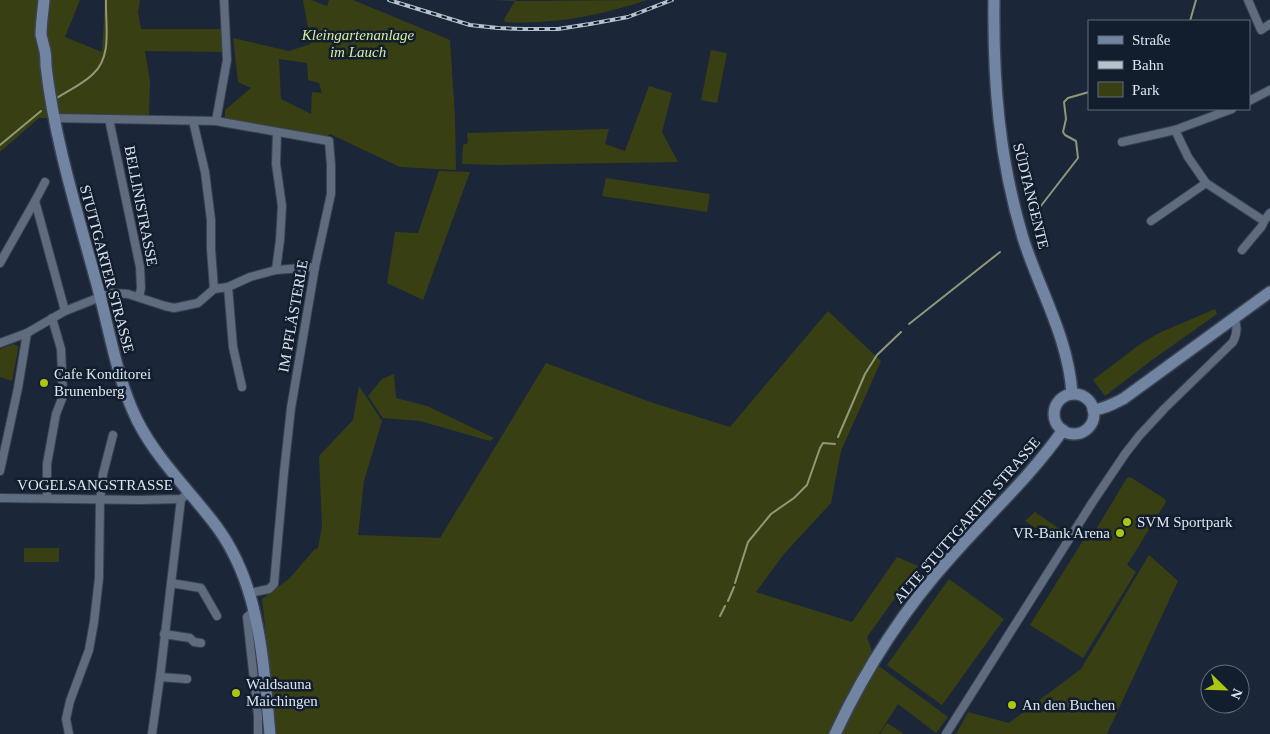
<svg xmlns="http://www.w3.org/2000/svg" width="1270" height="734" viewBox="0 0 1270 734" font-family="'Times New Roman',serif">
  <style>
    .green { fill: #384013; fill-rule: evenodd }
    .lines { fill: none; stroke-linecap: round; stroke-linejoin: round }
    .stream { stroke: #8f9979; stroke-width: 2 }
    .street-casing { stroke: #3a4251; stroke-width: 10 }
    .secondary-casing { stroke: #3a4251; stroke-width: 14 }
    .street { stroke: #5f6c80; stroke-width: 8 }
    .secondary { stroke: #7184a2; stroke-width: 11 }
    .rail-casing { stroke: #b7c0cd; stroke-width: 4 }
    .rail { stroke: #121d2d; stroke-width: 2; stroke-dasharray: 5.5; stroke-linecap: butt }
    .poi-dot { fill: #acc611; stroke: #121d2d; stroke-width: 2 }
    .labels { text-anchor: middle; stroke-width: 5; stroke-linejoin: round; paint-order: stroke }
    .park-label { font-size: 15px; font-style: italic; fill: #dbed9d; stroke: #121d2d }
    .street-label { font-size: 15px; fill: #dde5f1; stroke: #121d2d }
    .poi-label { font-size: 15px; fill: #dde5f1; stroke: #121d2d; text-anchor: start }
  </style>
  <rect width="100%" height="100%" fill="#1b2638"/>
  <!-- green -->
  <g class="green">
    <path d="M0 0H80L65 37 102 52 105 0H140L138 12 141 29H223L224 52 145 51 150 81 149 116 39 118 0 152Z"/>
    <path d="M303 0H311L327 6 329 0H353L450 40 455 117 456 170 400 167 330 134 323 139 225 120V110L251 88 238 82 233 38 289 51 311 44ZM279 59 307 63 308 80 319 83 322 93 312 92 311 114 281 99Z"/>
    <path d="M492 0H515L516 1 647 0C602 15 553 25 505 22L504 19 515 1Z"/>
    <path d="M711 50 727 53 717 103 701 100Z"/>
    <path d="M649 86 672 93 662 132 678 162 498 165 462 164 463 145 468 143 467 133 609 129 605 144 625 151Z"/>
    <path d="M439 171 470 172 423 300 387 283 395 232 418 233Z"/>
    <path d="M606 178 710 194 707 212 602 196Z"/>
    <path d="M1215 309 1217 314 1152 360 1105 396 1093 380 1139 345 1159 333Z"/>
    <path d="M828 311 881 361 841 451 831 503 784 554 756 592 852 622 897 557 918 566 867 637 876 664 948 717 936 733 898 704 879 734H277L262 599 289 579 314 550 318 548 322 526 319 456 353 420 359 386 382 421 364 481 358 535 440 538 546 363 653 403 730 427Z"/>
    <path d="M13 344 18 346V350L12 381 0 377V349Z"/>
    <path d="M394 374 396 398 427 406 494 438 490 441 420 421 383 418 368 396 382 379Z"/>
    <path d="M1130 477 1165 499 1166 502 1127 565 1136 572 1083 658 1030 625 1084 539 1089 541 1127 478Z"/>
    <path d="M1035 512 1061 530 1055 540 1025 521Z"/>
    <rect x="24" y="548" width="35" height="14"/>
    <path d="M1149 555 1178 581 1107 734H956L968 712 1009 723 1081 669Z"/>
    <path d="M949 579 1004 619 942 705 887 665Z"/>
    <path d="M887 723 904 734H880Z"/>
  </g>
  <g class="lines">
    <!-- stream -->
    <g class="stream">
      <path d="M1190 21 1196 0"/>
      <path d="M57 98C69 90 83 84 93 74 113 56 105 24 106 0"/>
      <path d="M0 145 41 111"/>
      <path d="M1037 211 1078 158 1076 141 1065 135 1063 132 1066 119 1064 102 1068 98 1089 92"/>
      <path d="M909 324 1000 252"/>
      <path d="M838 437 865 374 877 355 901 332"/>
      <path d="M735 583 748 542 771 514 794 498 807 485 820 448 823 443 835 444"/>
      <path d="M728 601 734 587"/>
      <path d="M720 616 725 606"/>
    </g>
    <defs>
      <g id="street">
        <path d="M1248 0 1261 30 1270 24"/>
        <path d="M1249 101 1270 90"/>
        <path d="M53 118 216 121 329 141 331 165V194L315 267 291 408 284 472 274 584 269 589 250 593"/>
        <path d="M109 119 140 267 141 288 139 297"/>
        <path d="M193 121 205 172 211 220V249L214 289"/>
        <path d="M216 121 227 60 224 0"/>
        <path d="M1175 130 1188 157 1206 183 1264 221"/>
        <path d="M1122 142 1175 130 1232 109"/>
        <path d="M45 182 35 201 65 311"/>
        <path d="M1151 221 1206 183"/>
        <path d="M1242 250 1262 226 1264 221 1270 213"/>
        <path d="M0 263 35 201"/>
        <path d="M276 270 280 240 282 206 276 164 277 132"/>
        <path d="M228 287 233 347 242 387"/>
        <path d="M0 343 27 333 65 311 108 294 113 293 128 294 165 306 174 308 198 303 214 289 228 287 250 277 276 270 315 267"/>
        <path d="M0 471 18 388 27 333"/>
        <path d="M0 498 139 500 181 499 185 496"/>
        <path d="M47 498V464L56 414 63 396 61 349 52 318"/>
        <path d="M171 583 201 588 217 616"/>
        <path d="M254 611 247 617 258 716V734"/>
        <path d="M164 634 190 638 194 642 201 643"/>
        <path d="M160 677 187 679"/>
        <path d="M69 734 66 719 70 701 89 650 94 622 99 578 100 500 103 474 113 435"/>
        <path d="M152 734 160 677 181 499"/>
        <path d="M946 734 1092 503 1125 454 1139 436 1165 408 1233 342C1237 334 1238 326 1234 318"/>
      </g>
      <g id="secondary">
        <path d="M44 0C43 11 41 24 41 35 42 39 43 43 44 47 46 53 46 60 46 66 55 145 80 220 100 296 111 338 118 381 137 420 157 460 191 492 217 527 261 587 263 663 270 734"/>
        <path d="M994 0C993 82 999 159 1023 238 1039 289 1069 339 1072 394"/>
        <circle cx="1074" cy="414" r="20"/>
        <path d="M1093 410C1104 409 1113 404 1123 399L1270 292"/>
        <path d="M835 734C865 670 904 609 952 556 989 514 1031 476 1063 430"/>
      </g>
    </defs>
    <!-- street casing -->
    <use href="#street" class="street-casing"/>
    <!-- secondary casing -->
    <use href="#secondary" class="secondary-casing"/>
    <!-- street -->
    <use href="#street" class="street"/>
    <!-- secondary -->
    <use href="#secondary" class="secondary"/>
    <defs>
      <path id="rail" d="M389 0 470 25 498 28 524 29H558L590 24 628 17 672 0"/>
    </defs>
    <!-- rail casing -->
    <use href="#rail" class="rail-casing"/>
    <!-- rail -->
    <use href="#rail" class="rail"/>
  </g>
  <!-- markers -->
  <g class="poi-dot">
    <circle cx="44" cy="383" r="5"/>
    <circle cx="1127" cy="522" r="5"/>
    <circle cx="1120" cy="533" r="5"/>
    <circle cx="236" cy="693" r="5"/>
    <circle cx="1012" cy="705" r="5"/>
  </g>
  <g class="labels">
    <!-- park labels -->
    <g class="park-label">
      <text x="358" y="40">Kleingartenanlage<tspan x="358" dy="17">im Lauch</tspan></text>
    </g>
    <!-- street labels -->
    <g class="street-label">
      <text transform="translate(1031 196) rotate(76)" y="5">SÜDTANGENTE</text>
      <text transform="translate(141 206) rotate(79)" y="5">BELLINISTRASSE</text>
      <text transform="translate(107 269) rotate(75)" y="5">STUTTGARTER STRASSE</text>
      <text transform="translate(293 316) rotate(-80)" y="5">IM PFLÄSTERLE</text>
      <text x="95" y="490">VOGELSANGSTRASSE</text>
      <text transform="translate(967 520) rotate(-49)" y="5">ALTE STUTTGARTER STRASSE</text>
    </g>
    <!-- poi labels -->
    <g class="poi-label">
      <text x="54" y="379">Cafe Konditorei<tspan x="54" dy="17">Brunenberg</tspan></text>
      <text x="1137" y="527">SVM Sportpark</text>
      <text x="1110" y="538" text-anchor="end">VR-Bank Arena</text>
      <text x="246" y="689">Waldsauna<tspan x="246" dy="17">Maichingen</tspan></text>
      <text x="1022" y="710">An den Buchen</text>
    </g>
  </g>
  <!-- legend -->
  <rect x="1088" y="20" width="162" height="90" fill="#121d2d" stroke="#636d7b"/>
  <rect x="1098" y="36" width="25" height="8" fill="#7184a2" stroke="#636d7b"/>
  <text x="1132" y="45" font-size="15" fill="#dde5f1">Straße</text>
  <rect x="1098" y="61" width="25" height="8" fill="#b7c0cd" stroke="#636d7b"/>
  <text x="1132" y="70" font-size="15" fill="#dde5f1">Bahn</text>
  <rect x="1098" y="82" width="25" height="15" fill="#384013" stroke="#636d7b"/>
  <text x="1132" y="95" font-size="15" fill="#dde5f1">Park</text>
  <!-- north arrow -->
  <g transform="translate(1225 689) rotate(113)"><circle r="24" fill="#121d2d" stroke="#636d7b"/>
  <path d="M0-4L9 19L0 12L-9 19Z" fill="#acc611"/>
  <text y="-8" font-size="14" font-weight="bold" text-anchor="middle" fill="#dde5f1">N</text>
  </g>
</svg>
